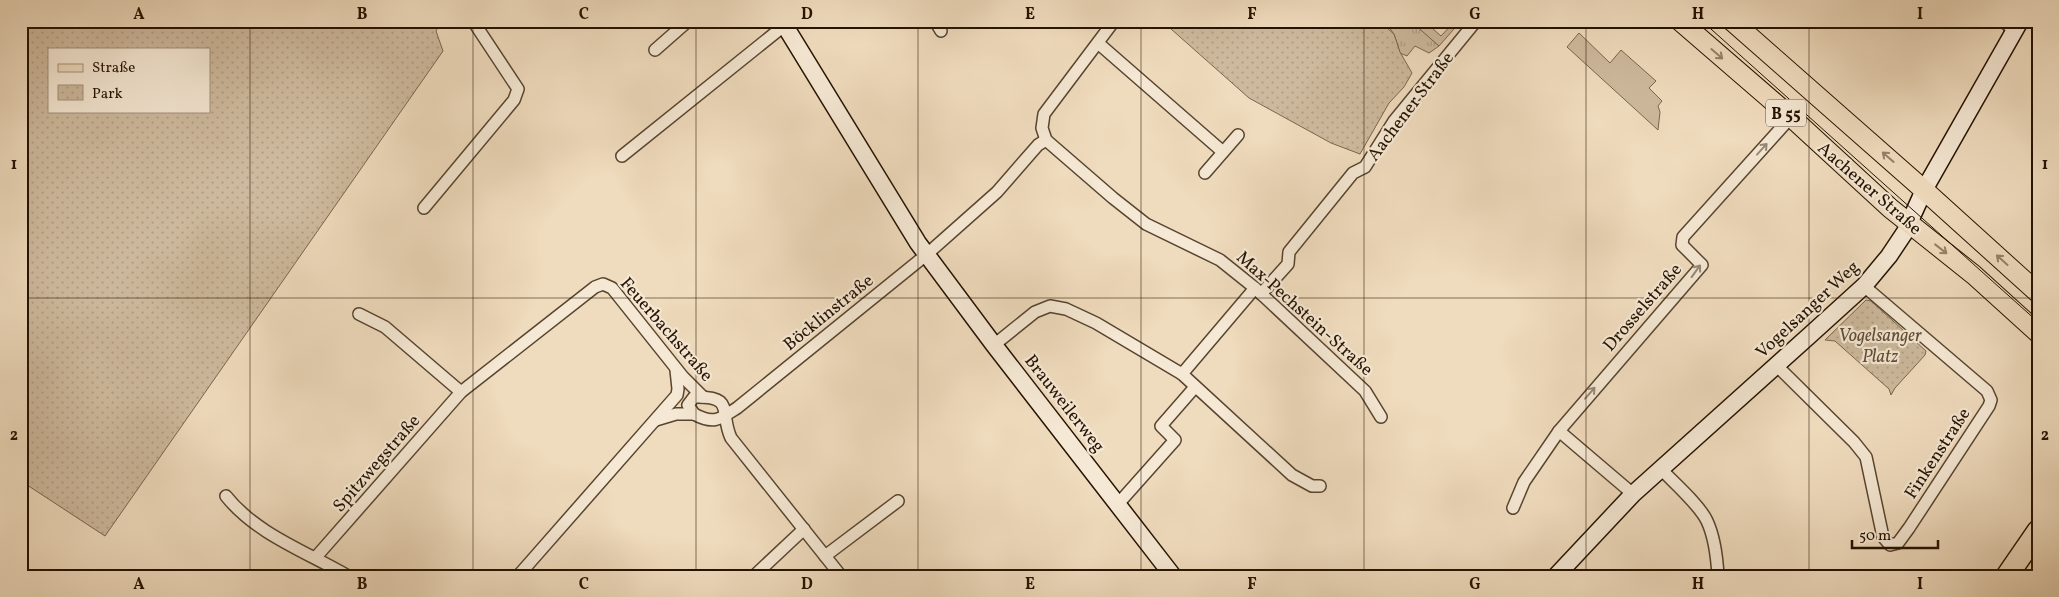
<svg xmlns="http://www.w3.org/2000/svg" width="2059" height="597" viewBox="0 0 2059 597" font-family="Vollkorn,serif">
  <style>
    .grass { fill: url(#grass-tufts); stroke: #79664e }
    .park { fill: url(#park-dots); stroke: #79664e; fill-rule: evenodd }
    .garden { fill: #cdb99d; stroke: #79664e }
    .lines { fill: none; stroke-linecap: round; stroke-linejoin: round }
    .street-casing { stroke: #58442f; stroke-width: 14 }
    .secondary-casing { stroke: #251200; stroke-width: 19 }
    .primary-casing { stroke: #251200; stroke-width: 21 }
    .highway-casing { stroke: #251200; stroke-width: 24 }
    .street { stroke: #f5e8d4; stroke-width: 11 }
    .secondary { stroke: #f5e8d4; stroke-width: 16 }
    .primary { stroke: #efdbbd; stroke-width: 19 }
    .highway { stroke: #efdbbd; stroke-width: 21 }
    .tram { stroke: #251200; stroke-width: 1 }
    .rail-casing { stroke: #251200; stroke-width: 5.5 }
    .rail { stroke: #f5e8d4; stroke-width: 4; stroke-dasharray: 11; stroke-linecap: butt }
    .oneway { stroke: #948168 }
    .oneway2 { stroke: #978875 }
    .grid { fill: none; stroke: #251200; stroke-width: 1; stroke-opacity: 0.55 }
    .labels { text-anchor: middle; stroke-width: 4.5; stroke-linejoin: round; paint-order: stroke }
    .shield { fill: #f5e8d4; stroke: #635240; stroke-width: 1 }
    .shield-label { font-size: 16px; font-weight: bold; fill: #251200 }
    .street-label { font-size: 18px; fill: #251200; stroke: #f5e8d4 }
    .park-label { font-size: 18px; font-style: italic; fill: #604c37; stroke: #f5e8d4 }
    .neatline { fill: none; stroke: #251200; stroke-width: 2 }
    .grid-label { font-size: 16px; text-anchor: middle; font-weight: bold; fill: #251200 }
  </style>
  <defs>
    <pattern id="grass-tufts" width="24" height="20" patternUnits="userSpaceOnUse" patternTransform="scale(1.25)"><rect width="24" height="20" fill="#cdb99d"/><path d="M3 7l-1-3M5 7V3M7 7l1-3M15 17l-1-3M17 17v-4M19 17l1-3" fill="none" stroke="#b09e85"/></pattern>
    <pattern id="park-dots" width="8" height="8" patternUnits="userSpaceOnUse" patternTransform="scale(1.25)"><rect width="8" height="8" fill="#cdb99d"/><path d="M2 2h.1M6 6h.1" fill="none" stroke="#b09e85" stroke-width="1.8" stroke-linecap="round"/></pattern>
  </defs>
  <rect width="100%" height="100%" fill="#efdbbd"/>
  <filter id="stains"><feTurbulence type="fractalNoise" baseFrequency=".004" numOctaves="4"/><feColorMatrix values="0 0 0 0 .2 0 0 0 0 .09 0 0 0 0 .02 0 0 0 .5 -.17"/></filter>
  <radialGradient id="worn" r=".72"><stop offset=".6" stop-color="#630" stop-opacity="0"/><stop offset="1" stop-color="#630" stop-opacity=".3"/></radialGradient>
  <!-- grass -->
  <path class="grass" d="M1384 21H1417L1415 24 1439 46 1429 53 1415 46 1407 56 1400 53 1394 34Z"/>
  <!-- park -->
  <g class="park">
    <path d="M21 21H442L436 31 443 51 105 536 21 481ZM49 49H209V111H49Z"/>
    <path d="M1162 21H1379L1394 34 1400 52 1412 73 1404 87 1389 103 1360 154 1331 143 1249 98Z"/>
    <path d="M1866 300 1871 301 1926 351 1925 355 1895 388 1891 395 1889 389 1835 341 1825 340Z"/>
  </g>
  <!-- garden -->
  <g class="garden">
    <path d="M1417 21H1424L1441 36 1455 21H1461L1439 46 1414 24Z"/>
    <path d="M1579 33 1610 63 1621 50 1656 81 1649 88 1662 101 1658 106 1660 112 1658 130 1567 47Z"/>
  </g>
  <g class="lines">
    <defs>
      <g id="street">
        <path d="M935 21 941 31"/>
        <path d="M1114 21 1044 114 1042 128 1046 140 1113 198 1146 224 1220 260 1255 288 1365 391 1381 417"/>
        <path d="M2003 21 2015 31"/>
        <path d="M1098 43 1223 152"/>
        <path d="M655 50 688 21"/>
        <path d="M622 156 785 25"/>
        <path d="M1205 173 1238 135"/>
        <path d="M424 208 514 100 518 89 473 21"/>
        <path d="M1261 294 1288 264 1289 252 1353 173 1365 167 1394 121 1476 21"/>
        <path d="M359 314 385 327 461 392"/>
        <path d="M994 345 1035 312 1050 306 1066 309 1096 323 1182 374 1292 475 1312 486H1320"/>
        <path d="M1777 366 1854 442 1866 457 1883 537 1890 545 1898 543 1909 528 1989 406 1991 400 1987 391 1864 286"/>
        <path d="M1182 374 1255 288"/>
        <path d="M656 420 676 414H694"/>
        <path d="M1559 431 1633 494"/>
        <path d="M1660 468C1673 482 1699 504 1707 521 1715 538 1717 558 1718 576"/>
        <path d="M226 496C256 534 307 552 348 576"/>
        <path d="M1118 504 1175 440 1161 426 1195 387"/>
        <path d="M1513 508 1524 482 1559 431 1702 265 1682 245 1683 237 1791 117"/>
        <path d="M825 556 898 501"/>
        <path d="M316 557 461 392 595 287 603 284 612 288 683 377 703 397"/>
        <path d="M518 576 677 395 678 389 676 370"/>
        <path d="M754 576 804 529"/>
        <path d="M841 576 731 438C719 412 736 396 694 397L688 405 694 414C714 425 720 419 737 408L926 255 997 192 1038 145 1046 140"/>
      </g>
      <g id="secondary">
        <path d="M782 21 918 243 994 345 1173 576"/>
        <path d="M1556 576 1633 494 1810 335 1864 286 1889 256 1905 232 1924 190 2020 21"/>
      </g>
      <g id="primary">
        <path d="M1680 21 1791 117 1890 208 1974 275 2038 333"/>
        <path d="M1732 21 1924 190 2038 293"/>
      </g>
      <path id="highway" d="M2007 576 2038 531"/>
    </defs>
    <!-- street casing -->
    <use href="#street" class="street-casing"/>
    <!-- secondary casing -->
    <use href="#secondary" class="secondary-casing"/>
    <!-- primary casing -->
    <use href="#primary" class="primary-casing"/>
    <!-- highway casing -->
    <use href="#highway" class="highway-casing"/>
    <!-- street -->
    <use href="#street" class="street"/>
    <!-- secondary -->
    <use href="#secondary" class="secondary"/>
    <!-- primary -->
    <use href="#primary" class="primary"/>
    <!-- highway -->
    <use href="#highway" class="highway"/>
    <!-- tram -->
    <path class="tram" d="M1702 21 2038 322"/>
    <defs>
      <path id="rail" d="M21 575 23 576"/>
    </defs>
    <!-- rail casing -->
    <use href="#rail" class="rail-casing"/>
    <!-- rail -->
    <use href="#rail" class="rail"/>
  </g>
  <!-- one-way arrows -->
  <defs><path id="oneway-shaft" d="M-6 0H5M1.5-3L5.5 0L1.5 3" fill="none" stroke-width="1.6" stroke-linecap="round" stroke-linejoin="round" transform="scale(1.25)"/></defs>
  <g class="oneway">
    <use href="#oneway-shaft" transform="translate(1717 54) rotate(41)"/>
    <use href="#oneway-shaft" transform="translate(1888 157) rotate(-139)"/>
    <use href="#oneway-shaft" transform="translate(1941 249) rotate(38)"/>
    <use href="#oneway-shaft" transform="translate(2002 260) rotate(-138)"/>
  </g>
  <g class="oneway2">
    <use href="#oneway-shaft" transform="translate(1762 149) rotate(-48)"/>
    <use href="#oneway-shaft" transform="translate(1696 271) rotate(-54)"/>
    <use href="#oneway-shaft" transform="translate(1590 393) rotate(-49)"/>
  </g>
  <!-- grid -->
  <path class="grid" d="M250 21V576M473 21V576M696 21V576M918 21V576M1141 21V576M1364 21V576M1586 21V576M1809 21V576M21 298H2038"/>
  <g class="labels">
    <!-- shield labels -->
    <rect class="shield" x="1766" y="99.5" width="40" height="27" rx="4"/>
    <g class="shield-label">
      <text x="1786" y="119">B 55</text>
    </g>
    <!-- street labels -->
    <g class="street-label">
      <text transform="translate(1410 106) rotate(-53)" y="6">Aachener Straße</text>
      <text transform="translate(1870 188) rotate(41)" y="6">Aachener Straße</text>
      <text transform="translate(1642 307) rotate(-49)" y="6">Drosselstraße</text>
      <text transform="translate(1807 309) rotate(-43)" y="6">Vogelsanger Weg</text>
      <text transform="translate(828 312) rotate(-39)" y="6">Böcklinstraße</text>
      <text transform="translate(1305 313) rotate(42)" y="6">Max-Pechstein-Straße</text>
      <text transform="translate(667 329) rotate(49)" y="6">Feuerbachstraße</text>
      <text transform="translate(1065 403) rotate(52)" y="6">Brauweilerweg</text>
      <text transform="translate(1937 453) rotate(-57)" y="6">Finkenstraße</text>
      <text transform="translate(376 463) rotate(-49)" y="6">Spitzwegstraße</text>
    </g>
    <!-- park labels -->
    <g class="park-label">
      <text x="1880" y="341">Vogelsanger<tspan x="1880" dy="21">Platz</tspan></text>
    </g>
  </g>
  <!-- margin -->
  <rect width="2059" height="597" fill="none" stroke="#efdbbd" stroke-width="55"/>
  <!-- legend -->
  <rect x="48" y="48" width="162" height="65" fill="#f5e8d4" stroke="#a2927f"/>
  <rect x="58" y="64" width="25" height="8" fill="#efdbbd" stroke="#a2927f"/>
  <text x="92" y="72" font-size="15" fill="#251200">Straße</text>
  <rect x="58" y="85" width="25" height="15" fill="url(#park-dots)" stroke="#a2927f"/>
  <text x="92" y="98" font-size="15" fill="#251200">Park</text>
  <!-- scale -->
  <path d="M1852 540v8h86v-8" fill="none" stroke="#251200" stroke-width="2.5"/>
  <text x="1859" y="540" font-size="15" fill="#251200" stroke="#f5e8d4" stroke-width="4" paint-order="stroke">50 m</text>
  <rect x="28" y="28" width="2004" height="542" class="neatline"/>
  <g class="grid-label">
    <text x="139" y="19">A</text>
    <text x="362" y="19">B</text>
    <text x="584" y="19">C</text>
    <text x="807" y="19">D</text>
    <text x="1030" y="19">E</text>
    <text x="1252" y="19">F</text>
    <text x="1475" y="19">G</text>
    <text x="1698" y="19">H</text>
    <text x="1920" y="19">I</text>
    <text x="14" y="169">1</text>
    <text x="2045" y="169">1</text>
    <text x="14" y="440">2</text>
    <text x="2045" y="440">2</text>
    <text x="139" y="589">A</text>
    <text x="362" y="589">B</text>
    <text x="584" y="589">C</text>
    <text x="807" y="589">D</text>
    <text x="1030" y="589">E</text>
    <text x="1252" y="589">F</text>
    <text x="1475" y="589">G</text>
    <text x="1698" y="589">H</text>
    <text x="1920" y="589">I</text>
  </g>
  <rect width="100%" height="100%" filter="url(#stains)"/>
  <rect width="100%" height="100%" fill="url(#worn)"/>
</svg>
